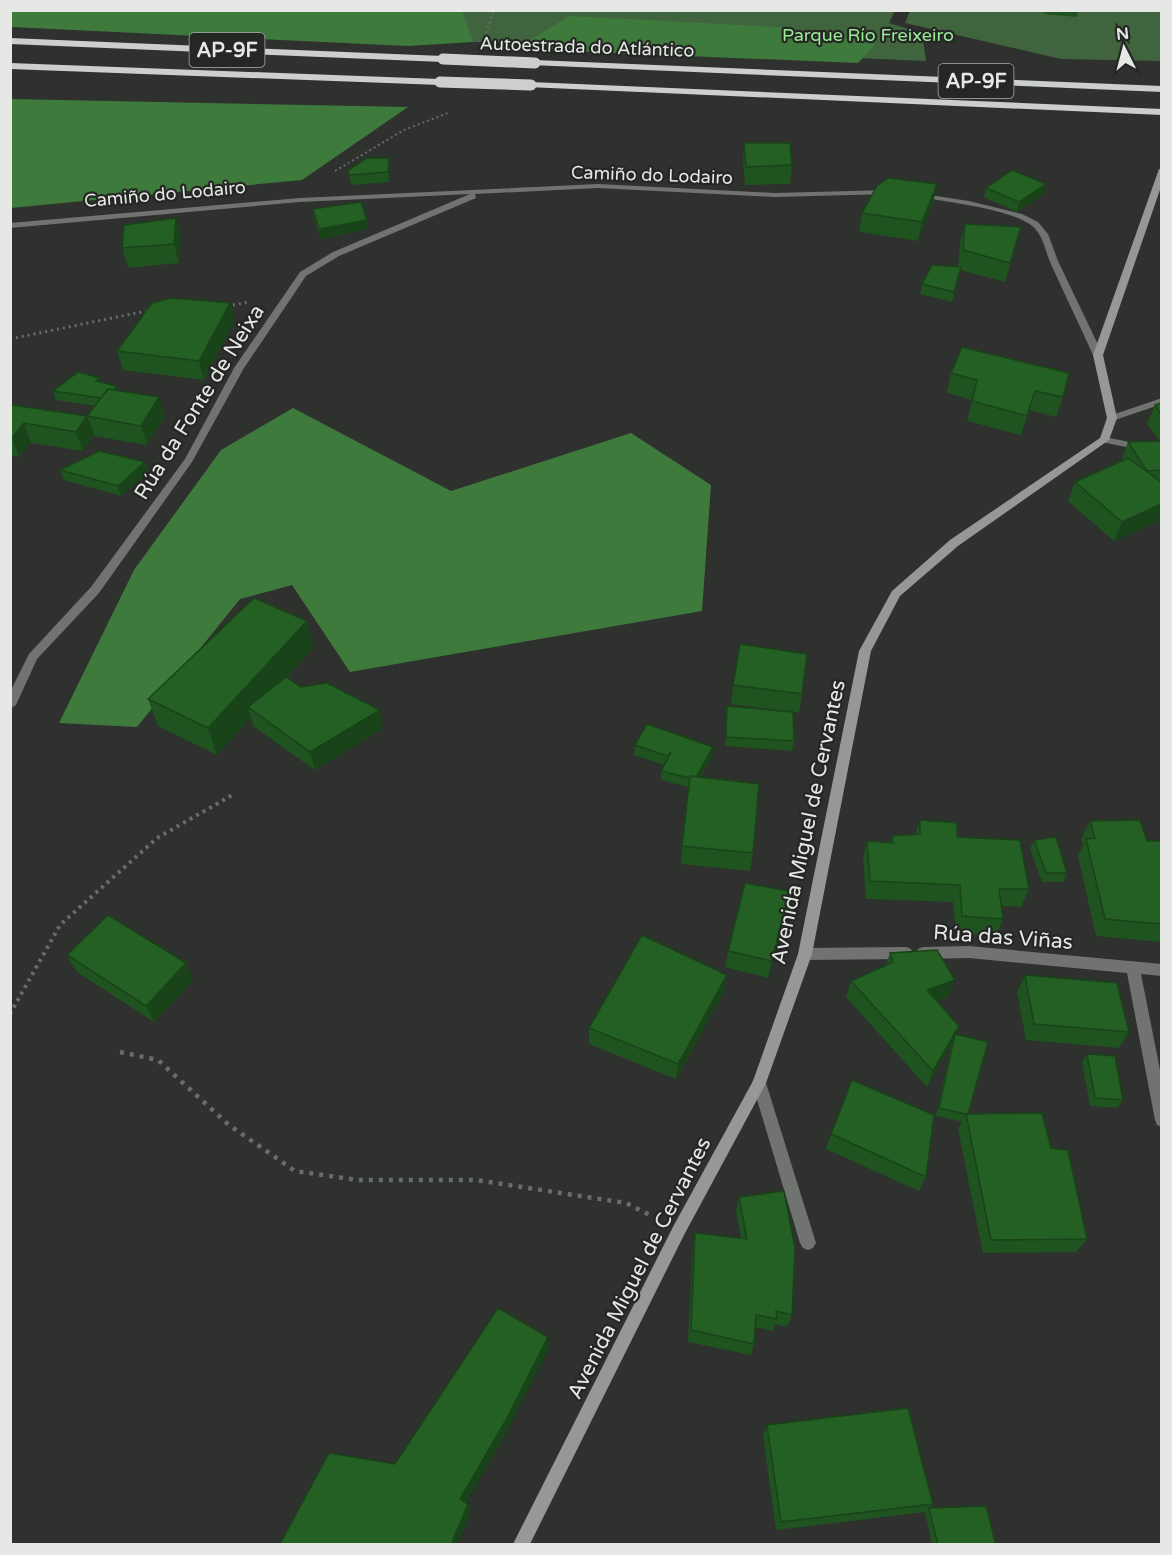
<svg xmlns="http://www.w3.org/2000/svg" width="1172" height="1555" viewBox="0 0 1172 1555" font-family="'Varela Round',sans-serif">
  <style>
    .green { fill: #40653e }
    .forest { fill: #3f7a3d }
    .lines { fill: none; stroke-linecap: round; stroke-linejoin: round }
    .path-far3 { stroke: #696c69; stroke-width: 2; stroke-dasharray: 2 3; stroke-linecap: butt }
    .path-far2 { stroke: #696c69; stroke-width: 3; stroke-dasharray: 2 4; stroke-linecap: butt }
    .path-far1 { stroke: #696c69; stroke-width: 4; stroke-dasharray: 3 4.5; stroke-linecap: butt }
    .path { stroke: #696c69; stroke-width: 4.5; stroke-dasharray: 4 6; stroke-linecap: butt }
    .street { fill: #717371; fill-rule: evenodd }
    .secondary { fill: #969896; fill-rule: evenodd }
    .highway { fill: #cccfcb; fill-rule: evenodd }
    .highway-bridge { stroke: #cccfcb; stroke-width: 11 }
    .wall { fill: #1f531f }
    .shaded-wall { fill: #194319 }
    .building { fill: #246024; stroke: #194319; stroke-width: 1.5 }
    .labels { text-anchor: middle; stroke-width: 4.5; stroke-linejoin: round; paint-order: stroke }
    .far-park-label { font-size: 18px; fill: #99eb96; stroke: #242724 }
    .far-street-label { font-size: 18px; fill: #e6e8e6; stroke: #242724 }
    .shield { fill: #242724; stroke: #acaeac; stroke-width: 1.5 }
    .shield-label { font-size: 20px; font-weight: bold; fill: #e6e8e6 }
    .street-label { font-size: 21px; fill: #e6e8e6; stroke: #242724 }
  </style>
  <rect width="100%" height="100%" fill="#2e312e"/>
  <!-- green -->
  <g class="green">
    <path d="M11 10H895L889 23 922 33 926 61 451 41Z"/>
    <path d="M910 11H1161V61L1061 59 905 23Z"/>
  </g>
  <!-- forest -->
  <g class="forest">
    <path d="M11 10 462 11 473 42 408 46 11 27Z"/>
    <path d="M569 16 778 27 876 44 858 63 517 49Z"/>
    <path d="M11 99 408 107 302 180 11 208Z"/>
    <path d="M293 408 451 491 631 433 711 485 702 611 350 672 292 585 240 599 137 727 59 723 134 570 221 450Z"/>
  </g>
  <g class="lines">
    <!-- path-far3 -->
    <g class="path-far3">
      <path d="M486 33 494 10"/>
      <path d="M335 171 404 130 448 113"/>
    </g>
    <!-- path-far2 -->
    <g class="path-far2">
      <path d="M227 306 249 302"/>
      <path d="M10 339 151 310"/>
    </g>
    <!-- path-far1 -->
    <path class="path-far1" d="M10 1014 60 925 157 838 234 794"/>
    <!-- path -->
    <path class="path" d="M120 1052 158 1060 229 1125 295 1171 358 1180H476L626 1203 652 1216"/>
    <!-- street -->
    <g class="street">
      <path d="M598 184 775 193 889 190 893 192 889 194 775 197 598 188 475 194 476 198 339 256 306 276 244 368 192 462 99 593 37 659 16 705 10 709V692L29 654 91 587 185 459 234 368 300 272 333 252 470 194 300 202 10 228V223L300 198Z"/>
      <path d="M916 193 969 201 1022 214 1038 222 1048 234 1058 261 1103 355 1101 357 1098 358 1093 355C1079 324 1064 293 1050 262 1045 250 1043 234 1031 225 1009 209 948 202 919 197L915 195Z"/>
      <path d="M1162 398V404L1112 421 1107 418 1109 416Z"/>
      <path d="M1104 437 1162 448V454L1101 442V438Z"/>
      <path d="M969 946 1162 964V976L1141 974 1162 1080V1127L1157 1125 1155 1120 1127 973 969 958 923 959 918 957 916 953 918 949 923 947Z"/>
      <path d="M906 947 911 949 913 953 911 957 906 959 805 960 800 958 798 954 800 950 805 948Z"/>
      <path d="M759 1077 764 1078 766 1083 816 1243 813 1248 808 1250 803 1248 800 1243 752 1083 754 1078Z"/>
    </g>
    <!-- secondary -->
    <path class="secondary" d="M1159 169H1162V184L1103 355 1117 418 1109 440 958 546 900 596 871 651 812 954 766 1083 684 1235 530 1544H513L674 1225 753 1081 798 954 859 651 892 591 950 540 1100 438 1107 418 1093 355Z"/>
    <!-- highway -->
    <g class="highway">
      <path d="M10 38 443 56 448 59 443 62 10 44Z"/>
      <path d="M535 60 1162 86V92L531 65 530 63Z"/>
      <path d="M10 63 440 79 446 82 440 85 10 69Z"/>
      <path d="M531 82 1162 109V115L527 87 525 85Z"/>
    </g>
    <!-- highway-bridge -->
    <g class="highway-bridge">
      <path d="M443 59 535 63"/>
      <path d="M440 82 531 85"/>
    </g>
  </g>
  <!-- wall -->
  <g class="wall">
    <path d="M1044 10H1078L1077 17 1044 14Z"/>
    <path d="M744 143 792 165 790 184 745 185 743 161Z"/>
    <path d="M390 167 389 182 351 185 348 170Z"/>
    <path d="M937 184 933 203 918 241 859 232 862 213Z"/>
    <path d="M986 188 1044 194 1017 212 984 197Z"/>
    <path d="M313 209 367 220 368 229 321 239 314 218Z"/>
    <path d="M176 218 181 237 179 263 128 268 122 248Z"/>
    <path d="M965 224 1016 246 1005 282 960 270 952 302 920 294 922 284 958 267 960 243Z"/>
    <path d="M230 303 234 322 204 380 123 370 117 351Z"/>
    <path d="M951 373 1063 397 1056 417 1029 410 1021 435 967 421 972 400 947 393Z"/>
    <path d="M102 383 116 386 118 391 165 416 147 445 94 436 87 416 95 406 56 400 53 391Z"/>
    <path d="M1161 403V520L1114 541 1068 501 1075 482 1121 461 1128 442 1160 441 1147 424 1155 405Z"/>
    <path d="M10 406 87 416 94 435 83 451 31 443 19 457 10 455Z"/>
    <path d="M145 462 148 472 121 496 64 480 60 470Z"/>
    <path d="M307 621 313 648 287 678 301 687 383 728 315 770 253 726 251 717 217 755 158 726 148 699Z"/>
    <path d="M733 685 802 694 799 713 731 704Z"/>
    <path d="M727 706 794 741 792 751 725 746Z"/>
    <path d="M635 745 712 757 700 777 753 853 750 871 681 864 688 787 661 780V771L664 765 634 755Z"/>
    <path d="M920 820 957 837 1029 889 1021 907 1001 906 1003 919 996 936 956 933 953 902 866 899 863 858 867 841 890 843 892 836 915 835Z"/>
    <path d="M1090 821 1147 841H1161V942L1096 936 1078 856 1083 845 1081 839Z"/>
    <path d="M1034 840 1067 873 1063 882H1042L1030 849Z"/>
    <path d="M789 891 768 978 725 967 728 951Z"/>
    <path d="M890 953 948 997 936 1001 959 1026 955 1034 968 1114 1051 1148 1087 1239 1076 1252 983 1253 958 1129 962 1122 936 1116 952 1042 927 1087 846 997 851 981 886 965Z"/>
    <path d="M67 955 193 980 154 1022 77 972Z"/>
    <path d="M1025 975 1129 1032 1119 1048 1026 1040 1017 992Z"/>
    <path d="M724 992 676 1079 589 1044V1028Z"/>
    <path d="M1087 1054 1123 1100 1117 1108 1090 1106 1082 1062Z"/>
    <path d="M831 1134 926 1177 919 1191 826 1149Z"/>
    <path d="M739 1197 792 1315 787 1327 775 1324 773 1331 755 1327 754 1344 751 1355 688 1342 693 1246 695 1233 741 1238 736 1211Z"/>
    <path d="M767 1425 933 1504 929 1508 996 1545H932L925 1512 776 1530 763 1435Z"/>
  </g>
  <!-- shaded-wall -->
  <g class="shaded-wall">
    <path d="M389 158 390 167 389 182 388 172Z"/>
    <path d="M937 184 933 203 918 241 922 222Z"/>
    <path d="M1046 184 1044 194 1017 212 1019 202Z"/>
    <path d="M176 218 181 237 179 263 174 244Z"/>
    <path d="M367 220 368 229 321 239 319 229Z"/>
    <path d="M230 303 234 322 204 380 199 361Z"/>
    <path d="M159 397 165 416 147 445 141 426Z"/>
    <path d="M87 416 94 435 83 451 76 432Z"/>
    <path d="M24 423 31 443 19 457 12 438Z"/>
    <path d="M145 462 148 472 121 496 118 486Z"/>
    <path d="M1161 504V520L1114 541 1122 522Z"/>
    <path d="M307 621 313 648 255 713 248 707 251 717 217 755 208 728Z"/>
    <path d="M380 710 383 728 315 770 310 752Z"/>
    <path d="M713 747 712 757 693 788 694 779Z"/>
    <path d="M789 891 786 909 768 978 772 961Z"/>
    <path d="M186 963 193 980 154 1022 146 1006Z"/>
    <path d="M727 975 724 992 676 1079 678 1064Z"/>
    <path d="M955 980 948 997 920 1006 927 990Z"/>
    <path d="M959 1026 952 1042 927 1087 933 1071Z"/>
    <path d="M548 1337 549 1349 508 1430 463 1508 460 1499Z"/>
    <path d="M468 1504 471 1513 457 1545H451Z"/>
  </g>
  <!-- building -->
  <g class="building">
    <path d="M744 143H790L792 165 746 167Z"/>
    <path d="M367 158H389L388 172 349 175 348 170Z"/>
    <path d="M1012 170 1046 184 1019 202 986 188Z"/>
    <path d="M888 178 937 184 922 222 862 213 877 186Z"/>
    <path d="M361 202 367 220 319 229 313 209Z"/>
    <path d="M176 218 174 244 122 248 124 225Z"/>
    <path d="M965 224 1021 227 1010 263 963 250Z"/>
    <path d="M932 265 961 267 954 292 922 284Z"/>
    <path d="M171 298 230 303 199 361 117 351 152 303Z"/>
    <path d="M962 347 1069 373 1063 397 1035 391 1027 416 972 401 977 380 951 373Z"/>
    <path d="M78 372 100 378 96 381 116 386 114 390 108 389 101 398 53 391Z"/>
    <path d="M108 389 159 397 141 426 87 416Z"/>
    <path d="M1161 403V414L1155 405Z"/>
    <path d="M12 405 87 416 76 432 24 423 12 438H10V406Z"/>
    <path d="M1161 441V470L1147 471 1128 442Z"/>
    <path d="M99 451 145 462 118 486 60 470Z"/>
    <path d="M1128 458 1161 482V504L1122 522 1075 482Z"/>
    <path d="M254 598 307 621 208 728 148 699Z"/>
    <path d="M740 644 807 654 802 694 733 685Z"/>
    <path d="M286 677 301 687 327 683 380 710 310 752 248 707Z"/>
    <path d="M727 706 793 712 794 741 726 737Z"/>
    <path d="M647 724 713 747 696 777 690 776 689 778 661 771 671 752 667 756 635 745Z"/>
    <path d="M690 776 759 784 753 853 682 846Z"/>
    <path d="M920 820 957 823V837L1020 840 1029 889H999L1003 919 962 916 960 885 870 881 867 841 893 843 892 836 920 834Z"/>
    <path d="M1140 820 1147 841H1161V924L1105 919 1086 839 1095 838 1090 821Z"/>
    <path d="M1056 837 1067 873H1046L1034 840Z"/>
    <path d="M745 883 789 891 772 961 728 951Z"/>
    <path d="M108 915 186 963 146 1006 67 955Z"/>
    <path d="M642 935 727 975 678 1064 589 1028Z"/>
    <path d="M937 950 955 980 927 990 959 1026 933 1071 851 981 893 962 890 953Z"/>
    <path d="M1025 975 1117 983 1129 1032 1034 1024Z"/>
    <path d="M955 1034 988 1042 968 1114H966L939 1108Z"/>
    <path d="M1087 1054 1115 1056 1123 1100 1095 1098Z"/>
    <path d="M852 1080 934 1115 926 1177 831 1134Z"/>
    <path d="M1042 1113 1051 1148 1068 1150 1087 1239 991 1240 966 1114Z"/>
    <path d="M784 1191 795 1248 792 1315 776 1311 777 1319 756 1315 754 1344 691 1330 695 1233 747 1239 739 1197Z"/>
    <path d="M498 1308 548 1337 506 1420 460 1499 468 1504 451 1545 280 1544 329 1453 395 1464Z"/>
    <path d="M908 1408 933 1504 781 1522 767 1425Z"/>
    <path d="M986 1506 996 1545H938L929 1508Z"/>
  </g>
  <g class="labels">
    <!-- far-park labels -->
    <g class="far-park-label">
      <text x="868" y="41">Parque Río Freixeiro</text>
    </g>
    <!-- far-street labels -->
    <g class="far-street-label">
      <text transform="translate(587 47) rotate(2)" y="6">Autoestrada do Atlántico</text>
      <text transform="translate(652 175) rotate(2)" y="6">Camiño do Lodairo</text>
      <text transform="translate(165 194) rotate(-5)" y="6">Camiño do Lodairo</text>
    </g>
    <!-- shield labels -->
    <g class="shield">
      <rect x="189.5" y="33" width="75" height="34" rx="4.5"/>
      <rect x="938.5" y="64" width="75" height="34" rx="4.5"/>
    </g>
    <g class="shield-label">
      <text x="227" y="57">AP-9F</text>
      <text x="976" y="88">AP-9F</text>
    </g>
    <!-- street labels -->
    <g class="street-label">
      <text transform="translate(199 402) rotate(-58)" y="7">Rúa da Fonte de Neixa</text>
      <text transform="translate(808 822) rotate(-78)" y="7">Avenida Miguel de Cervantes</text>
      <text transform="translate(1003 937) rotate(4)" y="7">Rúa das Viñas</text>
      <text transform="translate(639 1268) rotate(-63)" y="7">Avenida Miguel de Cervantes</text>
    </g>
  </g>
  <!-- border -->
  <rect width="1172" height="1555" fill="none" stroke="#e6e8e6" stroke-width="24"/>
  <!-- north arrow -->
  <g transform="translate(1124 48) rotate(354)" stroke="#242724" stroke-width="4.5" paint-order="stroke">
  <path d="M0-4.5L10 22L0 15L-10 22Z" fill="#e6e8e6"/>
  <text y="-9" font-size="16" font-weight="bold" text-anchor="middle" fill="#e6e8e6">N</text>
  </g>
</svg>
